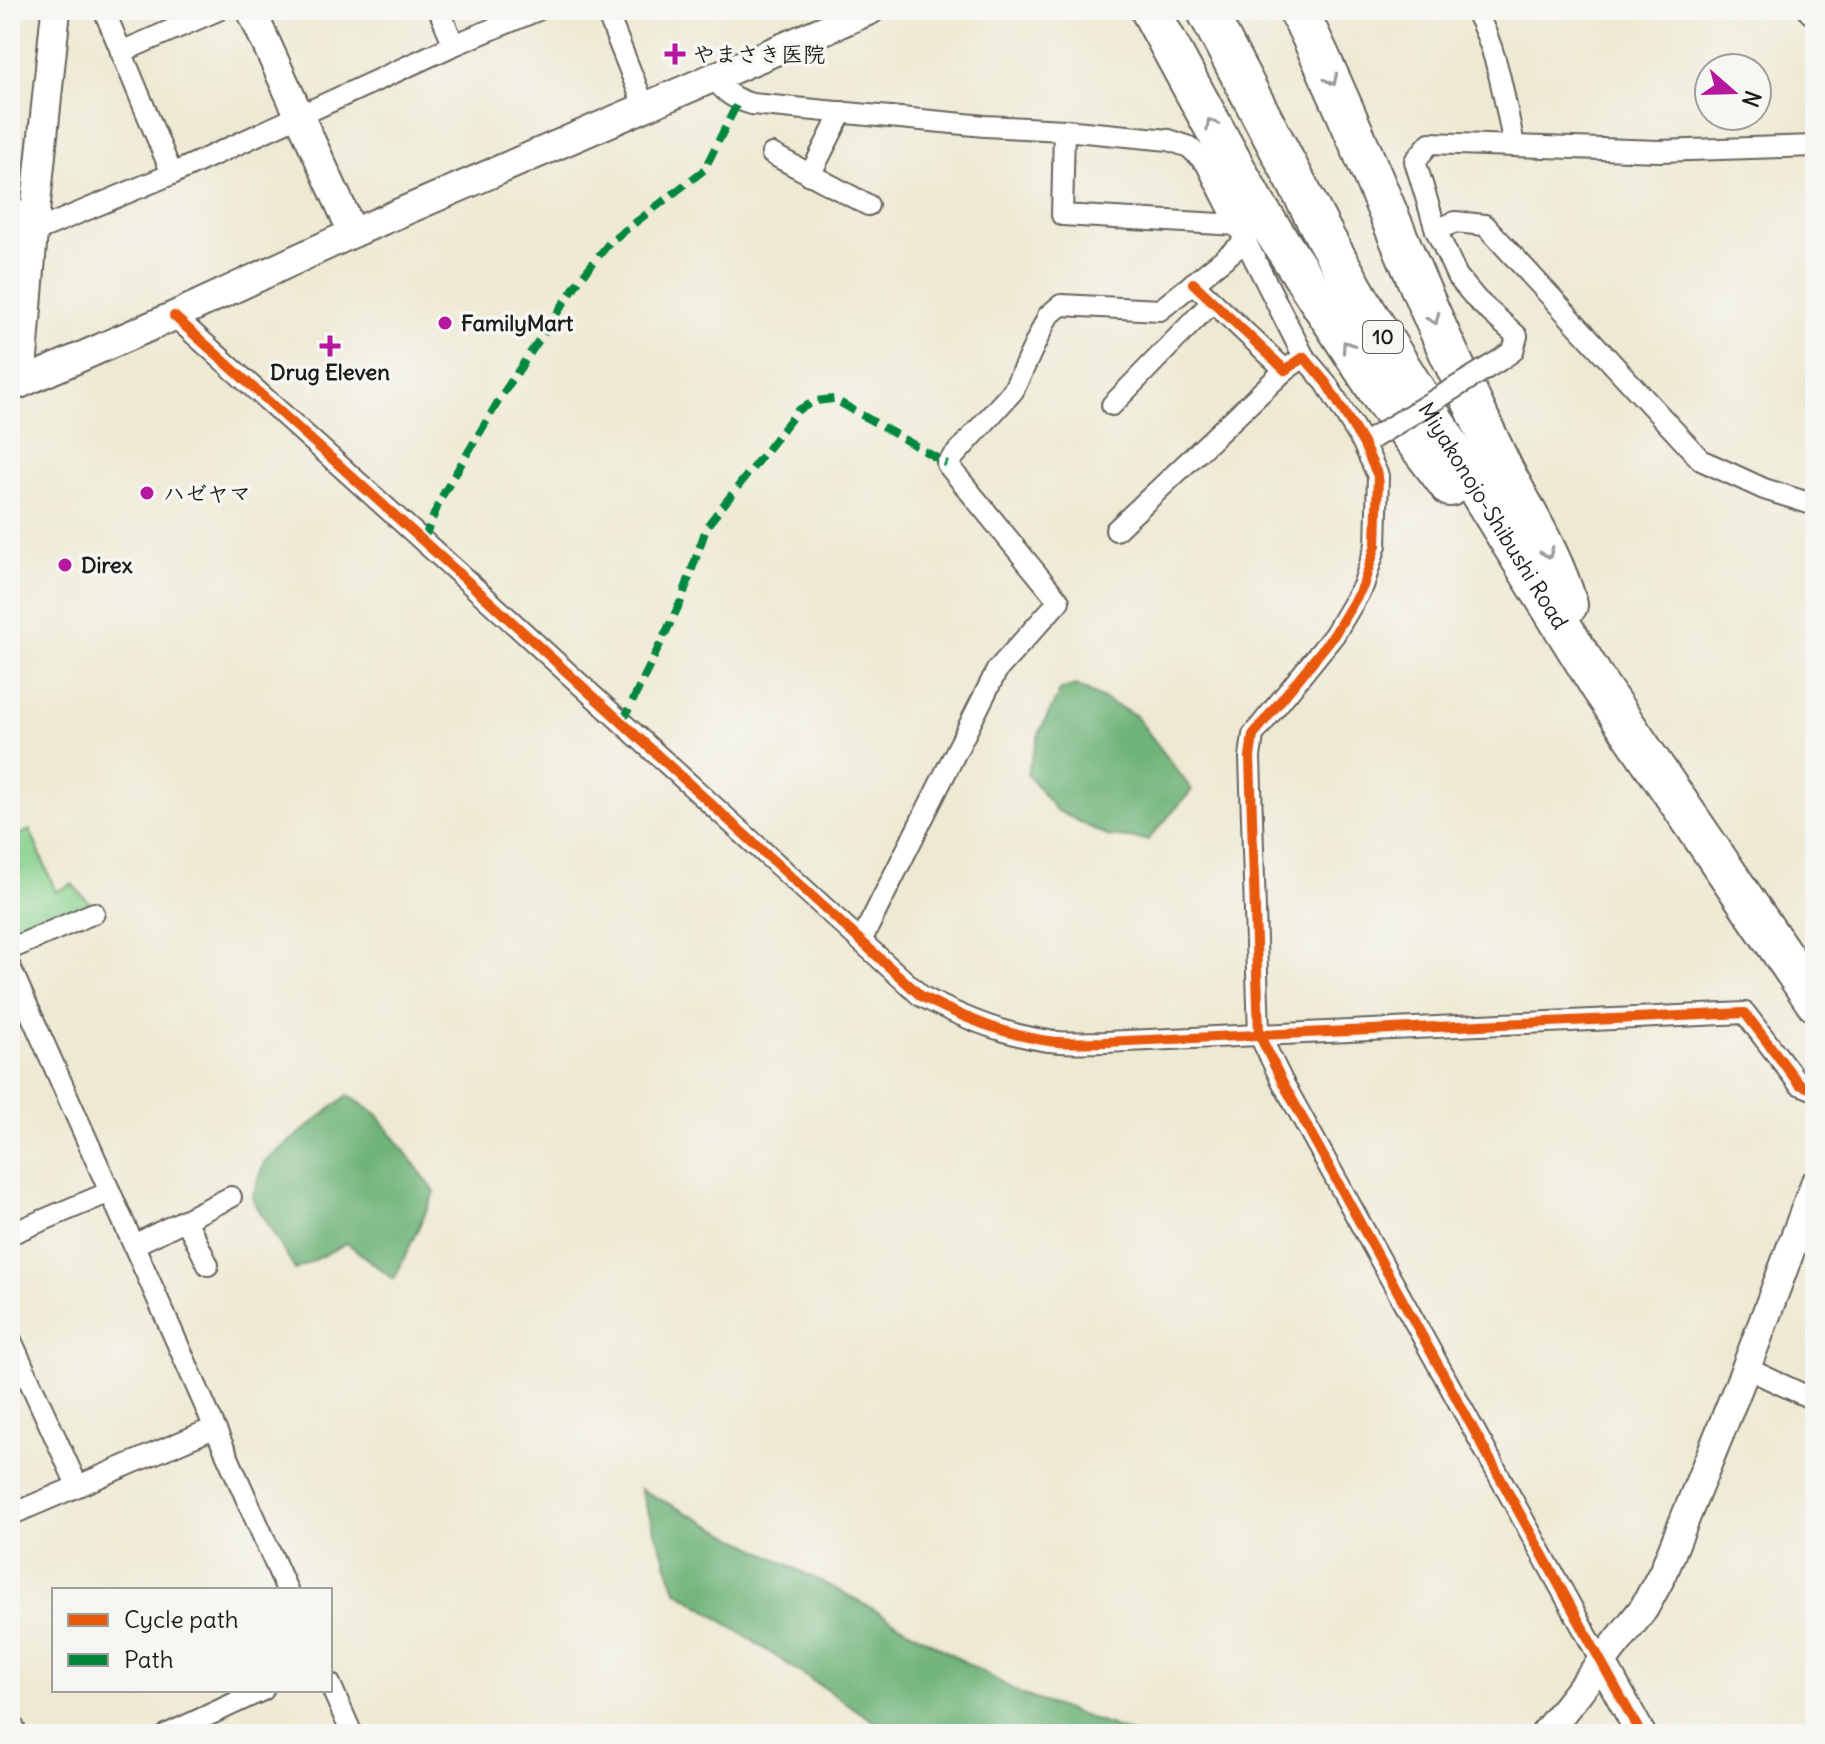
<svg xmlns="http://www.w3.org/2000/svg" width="1825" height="1744" viewBox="0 0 1825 1744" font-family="Delius,'Klee One',sans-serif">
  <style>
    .green { fill: #89d18c; stroke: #527654; stroke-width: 2 }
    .forest { fill: #6eb378; stroke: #45684a; stroke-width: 2 }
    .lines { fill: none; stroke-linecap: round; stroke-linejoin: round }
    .street-casing { stroke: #66645c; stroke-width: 24 }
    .secondary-casing { stroke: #66645c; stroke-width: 32 }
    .highway-casing { stroke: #66645c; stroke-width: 42 }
    .street { stroke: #fff; stroke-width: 20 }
    .secondary { stroke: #fff; stroke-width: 28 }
    .highway { stroke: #fff; stroke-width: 38 }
    .street-bridge-casing { stroke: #66645c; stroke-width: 24; stroke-linecap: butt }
    .street-bridge { stroke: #fff; stroke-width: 20 }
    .quiet { stroke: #00873e; stroke-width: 8; stroke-dasharray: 16 8; stroke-linecap: butt }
    .cycleway-casing { stroke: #f6f6f2; stroke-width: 15 }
    .cycleway { stroke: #e8590c; stroke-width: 10 }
    .oneway { stroke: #999 }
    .poi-dot { fill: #b5179e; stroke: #f6f6f2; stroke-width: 3 }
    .labels { text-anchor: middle; stroke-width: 7; stroke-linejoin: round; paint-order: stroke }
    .shield { fill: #f6f6f2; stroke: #5d5d5c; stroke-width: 2 }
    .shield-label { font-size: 20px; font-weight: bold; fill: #1c1c1c }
    .poi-label { font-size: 22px; font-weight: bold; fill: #1c1c1c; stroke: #f6f6f2; text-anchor: start }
    .street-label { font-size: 22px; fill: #1c1c1c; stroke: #f6f6f2 }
  </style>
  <rect width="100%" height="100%" fill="#f6f6f2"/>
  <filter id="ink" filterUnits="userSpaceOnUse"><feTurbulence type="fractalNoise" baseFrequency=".0125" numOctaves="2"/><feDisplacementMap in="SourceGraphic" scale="16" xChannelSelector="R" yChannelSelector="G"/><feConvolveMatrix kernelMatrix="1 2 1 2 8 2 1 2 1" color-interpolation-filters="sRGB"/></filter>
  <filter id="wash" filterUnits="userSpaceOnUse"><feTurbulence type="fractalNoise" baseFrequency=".006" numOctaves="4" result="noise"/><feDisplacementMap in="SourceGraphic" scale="32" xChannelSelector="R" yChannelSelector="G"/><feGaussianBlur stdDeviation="1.8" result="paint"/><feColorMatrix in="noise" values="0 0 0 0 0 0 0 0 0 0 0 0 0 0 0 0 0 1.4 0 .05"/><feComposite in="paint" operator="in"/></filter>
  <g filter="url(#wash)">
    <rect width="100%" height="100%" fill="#eee9d2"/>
    <!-- green -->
    <path class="green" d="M30 830 56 892 72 884 93 907 10 941V839Z"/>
    <!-- forest -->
    <g class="forest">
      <path d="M1076 685 1135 715 1192 790 1148 840 1107 836 1056 810 1027 774 1040 731 1061 689Z"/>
      <path d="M348 1095 377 1114 435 1192 394 1280 347 1243 295 1270 252 1198 264 1162Z"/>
      <path d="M640 1489 857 1600 1021 1694 1134 1734H893L676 1590Z"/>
    </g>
  </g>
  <g filter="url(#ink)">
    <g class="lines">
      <defs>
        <g id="street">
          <path d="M104 10 172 174"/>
          <path d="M606 10 645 108"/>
          <path d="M1475 10C1498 52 1504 98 1514 145"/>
          <path d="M454 45 538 10"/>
          <path d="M121 52 218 10"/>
          <path d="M714 78C725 93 734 99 752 104L985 126 1064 130 1169 140 1189 147 1206 163 1304 357"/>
          <path d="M1064 130 1062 215 1238 225"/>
          <path d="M1815 146 1659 151 1430 143 1415 161 1436 230 1455 222 1485 225 1701 460 1764 489 1815 505"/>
          <path d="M772 154 868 205"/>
          <path d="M810 175 842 112"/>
          <path d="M10 199 13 207 33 232 172 174 454 45 439 10"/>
          <path d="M1436 230 1457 276 1477 300 1517 336 1513 351 1500 360"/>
          <path d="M1193 283 1285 370 1304 357 1326 383 1363 443 1378 476 1376 545 1363 586 1334 635 1253 735 1250 757 1259 1034 1282 1081 1601 1661"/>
          <path d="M174 316 453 568 921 996C961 1017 1004 1035 1049 1041 1067 1044 1087 1042 1105 1042L1745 1013 1799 1084 1815 1090"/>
          <path d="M1112 405 1212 302"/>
          <path d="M1116 530 1285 370"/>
          <path d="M861 941 997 670 1059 601 947 464 1013 391 1048 316 1061 305 1160 310 1246 241"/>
          <path d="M10 949 94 913"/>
          <path d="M10 967 287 1590"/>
          <path d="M186 1220 208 1265"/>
          <path d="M10 1234 110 1192"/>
          <path d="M134 1245 231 1197"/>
          <path d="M10 1338 77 1485"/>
          <path d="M1746 1368 1815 1400"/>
          <path d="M10 1515 214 1428"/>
          <path d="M330 1684 352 1734"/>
          <path d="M10 1720 17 1734"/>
          <path d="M168 1734 263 1690"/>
        </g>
        <g id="secondary">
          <path d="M251 10 353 233"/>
          <path d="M1813 10 1815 11"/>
          <path d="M21 383 33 232 56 10"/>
          <path d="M10 388 174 316 353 233 870 10"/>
          <path d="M1601 1661 1641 1734"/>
          <path d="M1545 1734 1644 1608 1663 1573 1746 1368 1815 1184"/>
        </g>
        <g id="highway">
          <path d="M1150 10 1253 200 1382 398 1450 487"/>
          <path id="s1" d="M1206 10 1326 239 1367 312 1600 687 1815 1002"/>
          <path d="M1298 10C1355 125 1399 246 1453 362 1471 399 1487 436 1505 472 1528 516 1554 557 1568 605"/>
        </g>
      </defs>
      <!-- street casing -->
      <use href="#street" class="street-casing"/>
      <!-- secondary casing -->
      <use href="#secondary" class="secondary-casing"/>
      <!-- highway casing -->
      <use href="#highway" class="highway-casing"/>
      <!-- street -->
      <use href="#street" class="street"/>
      <!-- secondary -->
      <use href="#secondary" class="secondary"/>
      <!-- highway -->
      <use href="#highway" class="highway"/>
      <defs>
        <path id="street-bridge" d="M1373 438 1500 360"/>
      </defs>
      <!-- street-bridge casing -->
      <use href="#street-bridge" class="street-bridge-casing"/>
      <!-- street-bridge -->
      <use href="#street-bridge" class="street-bridge"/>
      <!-- quiet -->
      <g class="quiet">
        <path d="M423 541 441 498 502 395 580 279 610 242 704 170 739 100"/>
        <path d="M622 723 681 601 707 526 798 410 816 401 834 399 947 464"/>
      </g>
      <defs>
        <g id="cycleway">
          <path d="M1193 283 1285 370 1304 357 1326 383 1363 443 1378 476 1376 545 1363 586 1334 635 1253 735 1250 757 1259 1034 1282 1081 1641 1734"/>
          <path d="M174 316 453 568 921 996C961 1017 1004 1035 1049 1041 1067 1044 1087 1042 1105 1042L1745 1013 1799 1084 1815 1090"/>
        </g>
      </defs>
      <!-- cycleway casing -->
      <use href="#cycleway" class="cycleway-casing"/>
      <!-- cycleway -->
      <use href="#cycleway" class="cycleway"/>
    </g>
    <!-- one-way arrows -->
    <defs><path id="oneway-chevron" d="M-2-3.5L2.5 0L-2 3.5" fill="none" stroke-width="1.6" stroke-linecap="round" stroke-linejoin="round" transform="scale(2)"/></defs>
    <g class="oneway">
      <use href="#oneway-chevron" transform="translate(1332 80) rotate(65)"/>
      <use href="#oneway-chevron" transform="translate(1211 124) rotate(-119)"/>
      <use href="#oneway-chevron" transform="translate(1434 319) rotate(66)"/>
      <use href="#oneway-chevron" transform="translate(1347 346) rotate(-124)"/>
      <use href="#oneway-chevron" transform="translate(1548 553) rotate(67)"/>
    </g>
  </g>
  <!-- markers -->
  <g class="poi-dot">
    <path d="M671 42h8v8h8v8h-8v8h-8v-8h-8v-8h8z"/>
    <circle cx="445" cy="323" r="8"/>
    <path d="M326 334h8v8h8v8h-8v8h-8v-8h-8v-8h8z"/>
    <circle cx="147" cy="493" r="8"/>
    <circle cx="65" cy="565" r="8"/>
  </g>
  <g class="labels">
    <!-- shield labels -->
    <rect class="shield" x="1363" y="321" width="40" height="32" rx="6"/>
    <g class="shield-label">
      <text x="1383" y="344">10</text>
    </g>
    <!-- poi labels -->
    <g class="poi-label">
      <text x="693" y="62">やまさき医院</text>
      <text x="461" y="331">FamilyMart</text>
      <text x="330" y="380" text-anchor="middle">Drug Eleven</text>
      <text x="163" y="501">ハゼヤマ</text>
      <text x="81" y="573">Direx</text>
    </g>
    <!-- street labels -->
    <g class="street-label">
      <text dy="8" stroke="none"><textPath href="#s1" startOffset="582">Miyakonojo-Shibushi Road</textPath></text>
    </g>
  </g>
  <!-- margin -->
  <rect width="1825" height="1744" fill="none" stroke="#f6f6f2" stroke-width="40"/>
  <!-- legend -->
  <rect x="52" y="1588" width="280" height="104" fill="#f6f6f2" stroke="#9f9f9c" stroke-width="2"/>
  <rect x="68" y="1614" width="40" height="12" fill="#e8590c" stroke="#9f9f9c" stroke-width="2"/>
  <text x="124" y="1628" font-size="24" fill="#1c1c1c">Cycle path</text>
  <rect x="68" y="1654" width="40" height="12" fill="#00873e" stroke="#9f9f9c" stroke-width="2"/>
  <text x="124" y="1668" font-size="24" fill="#1c1c1c">Path</text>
  <!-- north arrow -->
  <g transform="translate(1733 92) rotate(110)"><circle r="38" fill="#f6f6f2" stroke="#9f9f9c" stroke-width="2"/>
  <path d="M0-6L14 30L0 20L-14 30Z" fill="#b5179e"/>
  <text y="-12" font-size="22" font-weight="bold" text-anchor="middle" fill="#1c1c1c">N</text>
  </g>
</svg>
